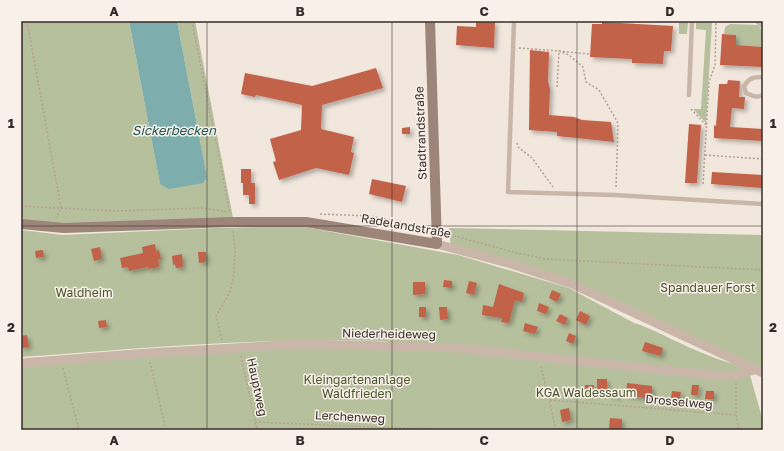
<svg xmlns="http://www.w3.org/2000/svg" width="784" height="451" viewBox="0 0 784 451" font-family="'Golos Text',sans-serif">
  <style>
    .green { fill: #b6c09d }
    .water { fill: #7daead }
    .building { fill: #c2624a; filter: url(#shadow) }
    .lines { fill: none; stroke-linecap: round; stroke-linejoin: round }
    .path { stroke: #b5a093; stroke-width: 1.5; stroke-dasharray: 2 2; stroke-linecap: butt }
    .lane { stroke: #c9b6a9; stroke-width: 4.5 }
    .street { stroke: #c9b6a9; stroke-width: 9 }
    .secondary { stroke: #9d857a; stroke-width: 10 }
    .grid { fill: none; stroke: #372c29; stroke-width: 1; stroke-opacity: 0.55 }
    .labels { text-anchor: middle; stroke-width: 3; stroke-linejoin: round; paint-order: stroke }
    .street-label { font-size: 12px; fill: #372c29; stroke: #f9f1e9 }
    .park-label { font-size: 12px; fill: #48542d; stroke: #f9f1e9 }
    .water-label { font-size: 13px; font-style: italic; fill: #1f5657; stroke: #f9f1e9 }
    .neatline { fill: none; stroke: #372c29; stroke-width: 1.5 }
    .grid-label { font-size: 13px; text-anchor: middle; font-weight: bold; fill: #372c29 }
  </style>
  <defs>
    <filter id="shadow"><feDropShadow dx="3" dy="3" stdDeviation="2" flood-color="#0004"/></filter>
  </defs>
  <rect width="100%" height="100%" fill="#f1e7dd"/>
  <!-- green -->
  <g class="green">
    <path d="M21 21H129L160 184 207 177 177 21H195L233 218 64 225 21 221Z"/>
    <path d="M679 21 688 22 687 34H679Z"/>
    <path d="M696 22 712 23 706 123 693 109H701L706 30 696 29Z"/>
    <path d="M730 24 758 25 763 32 761 47 736 45V35L724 34 725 27Z"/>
    <path d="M299 226 458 255 569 288 634 323C651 328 666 337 682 344 703 354 724 362 746 367L573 284 451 247 449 228 763 235V373L748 368 763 421V430H21V365L387 342 386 341C264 337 143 348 21 357V230L63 235 216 228Z"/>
  </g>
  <!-- water -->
  <path class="water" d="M129 21H177L207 177 203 183 169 189 160 184Z"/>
  <!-- building -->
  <g class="building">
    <path d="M476 21H495L494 48 456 45 457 26 476 27Z"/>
    <path d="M602 22 673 26 671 51H664L663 64 632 63V59L590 57 592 24H602Z"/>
    <path d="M722 34 736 35V45L763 47V67L720 65Z"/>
    <path d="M530 50 549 52 548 81 550 89 549 115 574 117 582 120 611 122 614 142 557 136V132L529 130Z"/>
    <path d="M376 68 383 88 322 105 321 129 354 137 351 152 354 153 349 175 316 168 279 180 273 162 276 161 270 139 301 130 302 105 256 95 255 97 241 94 245 73 312 86Z"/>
    <path d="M728 80 740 81 739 97H745L744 109 732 108 730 127 763 129V141L714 138V125L716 126 719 84H727Z"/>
    <path d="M689 124 701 125 697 183H685Z"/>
    <path d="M410 127V134H402V128Z"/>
    <path d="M241 169H251V183H255V204H249V195H243V183H241Z"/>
    <path d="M712 172 763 175V188L711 184Z"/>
    <path d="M372 179 406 186 402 202 369 194Z"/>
    <path d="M155 244 156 251 159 250 161 259H158L159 267 148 269V267L129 271 128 267 122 268 120 258 143 253 142 247Z"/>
    <path d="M100 247 102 259 94 261 91 249Z"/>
    <path d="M43 250 44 257 36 258 35 251Z"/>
    <path d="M198 252H206V262L199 263Z"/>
    <path d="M182 254 183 267 176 268 175 264 173 265 172 256Z"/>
    <path d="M444 280 452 281V288L443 287Z"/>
    <path d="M469 281 477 283 474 295 466 293Z"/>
    <path d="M413 282H425V294L413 295Z"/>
    <path d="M499 284 524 293 522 302 515 300 509 323 501 322 502 318 482 315 483 305 493 307Z"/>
    <path d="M552 290 561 294 557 302 549 298Z"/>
    <path d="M539 303 549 307 546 314 537 311Z"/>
    <rect x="419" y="307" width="7" height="10"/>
    <path d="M439 307H447L448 319 440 320Z"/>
    <path d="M580 311 590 316 586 325 576 320Z"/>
    <path d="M560 314 568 318 565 325 556 321Z"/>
    <path d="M106 320 107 327 99 328 98 321Z"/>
    <path d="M525 323 538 327 535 334 523 331Z"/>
    <path d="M569 333 576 336 573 344 566 341Z"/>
    <path d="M27 335 29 347 21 348V336Z"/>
    <path d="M645 342 663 348 661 356 642 351Z"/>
    <rect x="597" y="379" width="10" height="10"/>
    <path d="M627 383 652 386V399L626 395Z"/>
    <path d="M585 385H594L593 394H584Z"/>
    <path d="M692 385H699L698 395H691Z"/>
    <path d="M612 389 619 390V396H611Z"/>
    <path d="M672 391 681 392 680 398H671Z"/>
    <path d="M706 391H714V399H705Z"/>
    <path d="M569 408 571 420 562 422 560 410Z"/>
    <path d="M610 418 622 419V430L609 429Z"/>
  </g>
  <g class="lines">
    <!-- path -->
    <g class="path">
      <path d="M27 21 61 208 56 218"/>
      <path d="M192 21 230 213"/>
      <path d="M519 48 559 51 569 55 583 67 586 82 599 90 618 123 616 189"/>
      <path d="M557 87 559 51 589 54"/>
      <path d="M691 109 707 126"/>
      <path d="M517 143 518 147 532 158 553 187"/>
      <path d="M705 155 763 159"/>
      <path d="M703 184 709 82 715 65 716 21"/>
      <path d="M21 206 117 211 203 208 229 212"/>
      <path d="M320 214 370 216 396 221 427 229"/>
      <path d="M446 234 514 252 545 259 763 270"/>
      <path d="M222 340 216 316 230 292 234 273 235 247 233 231"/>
      <path d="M241 356 257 430"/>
      <path d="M150 362 166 430"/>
      <path d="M541 366 556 430"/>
      <path d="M63 368 79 430"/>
      <path d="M736 383V415L739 430"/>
      <path d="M550 400 736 415"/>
      <path d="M255 422 444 430"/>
    </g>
    <!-- lane -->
    <g class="lane">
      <path d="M514 21 508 192 615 195 763 204"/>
      <path d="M757 21 763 27"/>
      <path d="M763 77C754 77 748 78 744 87L746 93C752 96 757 98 763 95"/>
      <path d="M689 95 692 21"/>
    </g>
    <!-- street -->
    <g class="street">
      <path d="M437 244 511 264 572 284 763 373"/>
      <path d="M21 363 148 353 301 344 389 346 457 348 721 376 737 375 754 370"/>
    </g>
    <!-- secondary -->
    <path class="secondary" d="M21 224 64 228 231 222H306L437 244 430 21"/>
  </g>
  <!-- grid -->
  <path class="grid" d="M207 21V430M392 21V430M577 21V430M21 226H763"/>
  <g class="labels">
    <!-- street labels -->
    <g class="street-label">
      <text transform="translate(421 133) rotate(-92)" y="4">Stadtrandstraße</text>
      <text transform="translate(406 226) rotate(10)" y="4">Radelandstraße</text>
      <text transform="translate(389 334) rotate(1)" y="4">Niederheideweg</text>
      <text transform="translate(257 387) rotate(78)" y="4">Hauptweg</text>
      <text transform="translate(679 402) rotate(5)" y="4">Drosselweg</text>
      <text transform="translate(350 417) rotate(3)" y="4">Lerchenweg</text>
    </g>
    <!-- park labels -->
    <g class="park-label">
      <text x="708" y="292">Spandauer Forst</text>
      <text x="84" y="297">Waldheim</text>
      <text x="357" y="384">Kleingartenanlage<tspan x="357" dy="14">Waldfrieden</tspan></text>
      <text x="586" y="397">KGA Waldessaum</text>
    </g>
    <!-- water labels -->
    <g class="water-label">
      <text x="174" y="135">Sickerbecken</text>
    </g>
  </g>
  <!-- border -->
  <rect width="784" height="451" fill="none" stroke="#f9f1e9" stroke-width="44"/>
  <rect x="22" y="22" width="740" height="407" class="neatline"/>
  <g class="grid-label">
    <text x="114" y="16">A</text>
    <text x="300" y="16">B</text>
    <text x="484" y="16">C</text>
    <text x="670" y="16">D</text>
    <text x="11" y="128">1</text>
    <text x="773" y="128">1</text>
    <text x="11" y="332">2</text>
    <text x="773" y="332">2</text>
    <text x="114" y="445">A</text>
    <text x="300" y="445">B</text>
    <text x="484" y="445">C</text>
    <text x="670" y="445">D</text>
  </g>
</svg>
